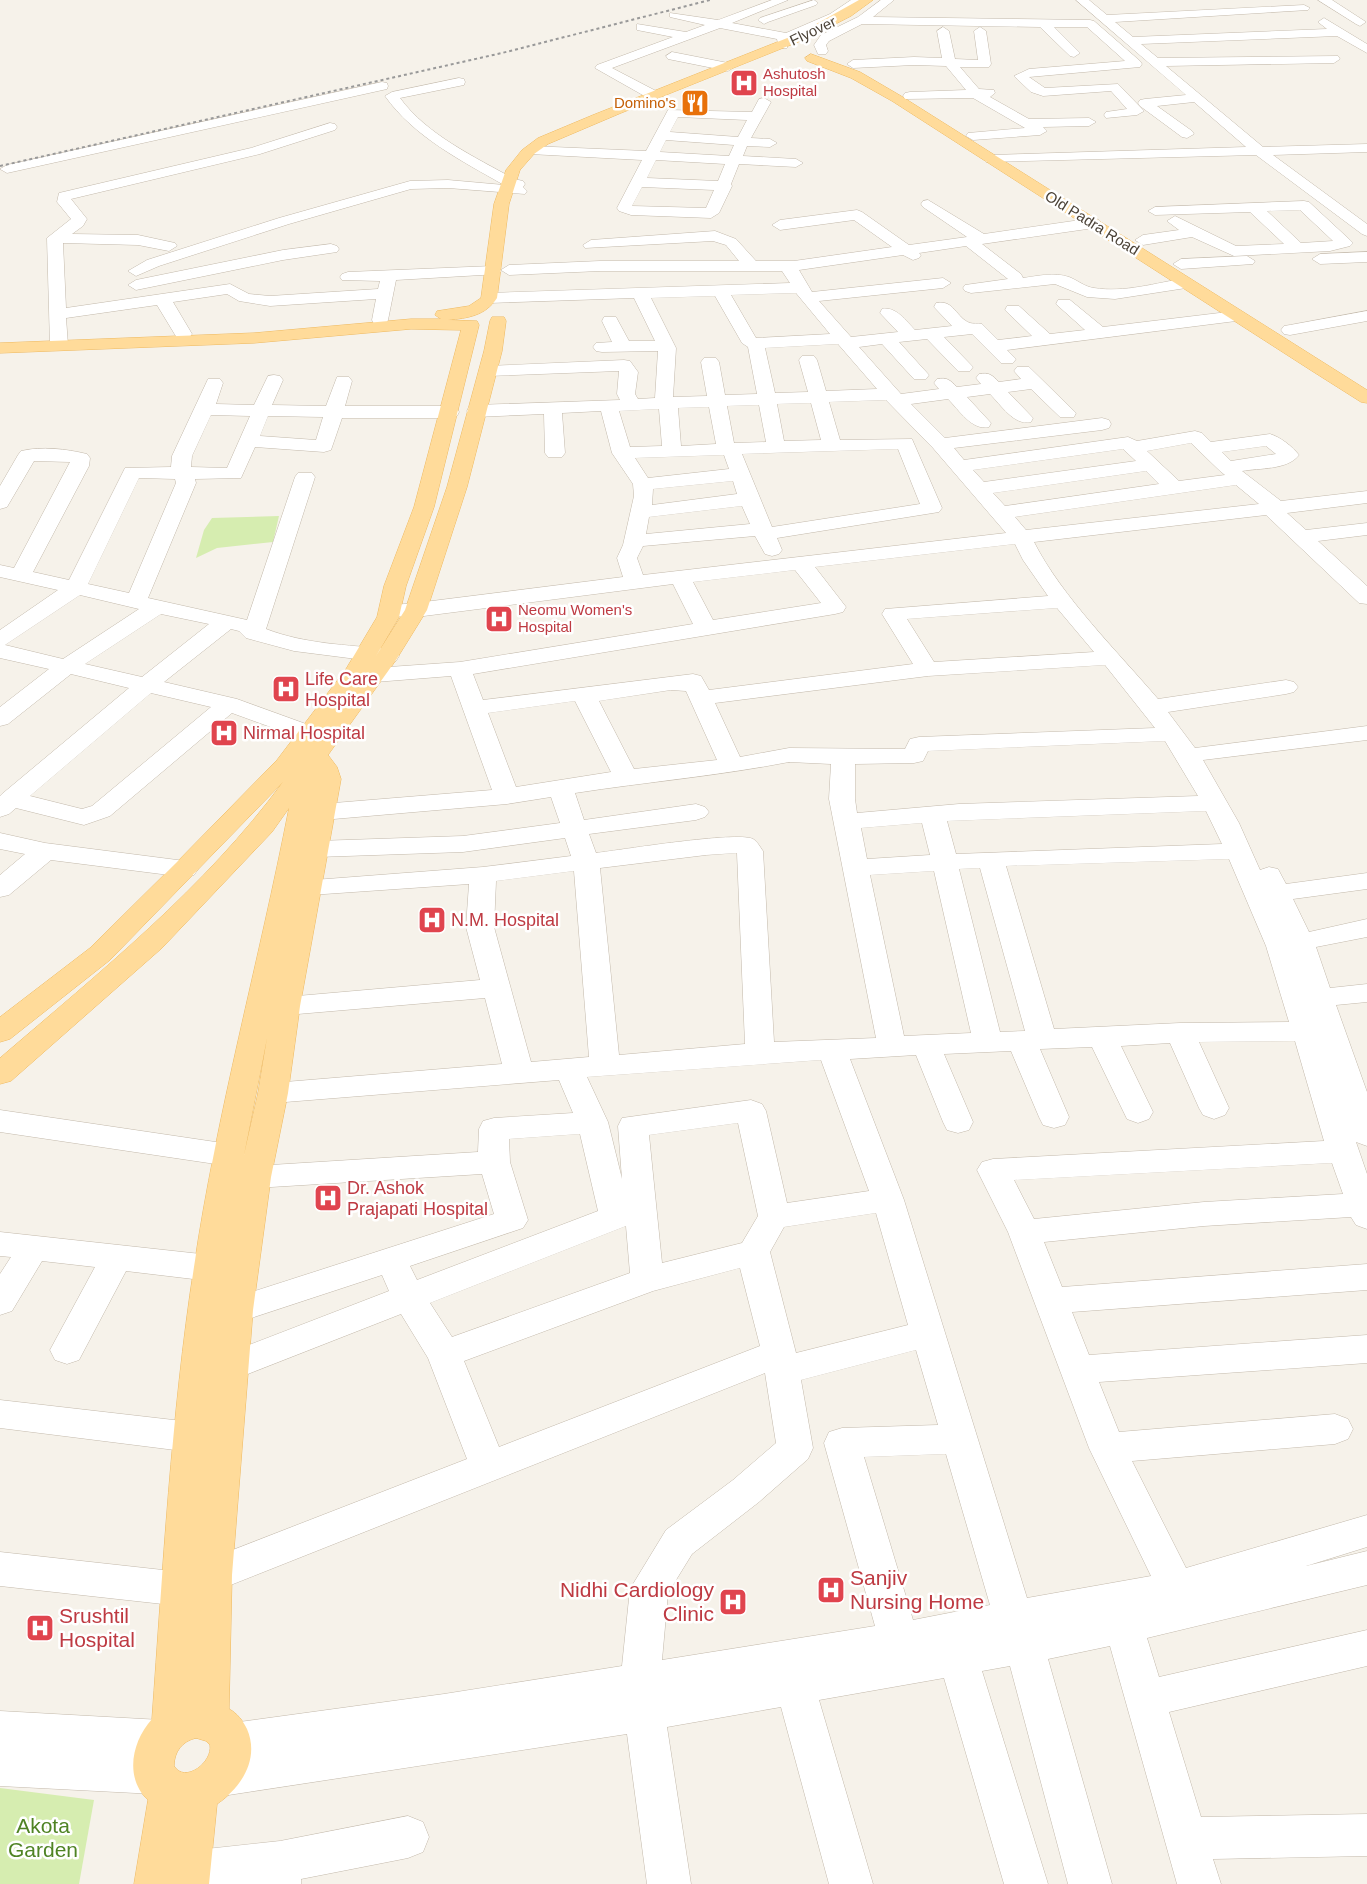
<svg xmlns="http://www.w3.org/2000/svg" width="1367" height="1884" viewBox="0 0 1367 1884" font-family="Arial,sans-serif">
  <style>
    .green { fill: #d6edb0 }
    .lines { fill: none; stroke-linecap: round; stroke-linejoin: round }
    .minor-casing { stroke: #c3b9ab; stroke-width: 1 }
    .major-casing { stroke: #eeb960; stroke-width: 1 }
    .minor { fill: #fff; fill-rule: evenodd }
    .major { fill: #ffdb9a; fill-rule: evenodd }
    .rail { stroke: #999; stroke-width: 2; stroke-dasharray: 3 3; stroke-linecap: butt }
    .labels { text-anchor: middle; stroke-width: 5; stroke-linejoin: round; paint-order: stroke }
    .far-street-label { font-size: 15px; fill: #4b4237; stroke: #fff }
    .far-health-label { font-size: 15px; fill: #be3a42; stroke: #fff; text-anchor: start }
    .far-food-label { font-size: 15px; fill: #c56008; stroke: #fff; text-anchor: end }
    .health-label { font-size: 18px; fill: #be3a42; stroke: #fff; text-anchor: start }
    .near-health-label { font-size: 21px; fill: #be3a42; stroke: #fff; text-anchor: start }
    .near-park-label { font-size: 21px; fill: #4f8324; stroke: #fff }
  </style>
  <rect width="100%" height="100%" fill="#f6f2ea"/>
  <!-- green -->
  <g class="green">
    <path d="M279 516 273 542 217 548 196 558 204 530 212 518Z"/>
    <path d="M0 1788 94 1800 79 1884H0Z"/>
  </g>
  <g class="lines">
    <defs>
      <g id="minor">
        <path d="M772 0H788L732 23 786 33 830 14 851 0H865L838 18 788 42 787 48H779L777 39 720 28 612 68 658 92 660 95 658 98H648L595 68 597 65 673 37 637 30V24L686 32 705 25 670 17V13L718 20Z"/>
        <path d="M814 0 818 3 816 5 768 22 764 24 758 20 760 18Z"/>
        <path d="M881 0H894L873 17 1090 20 1094 21 1140 61 1142 64 1140 67 1029 77 1045 88 1118 84 1144 111 1137 115 1106 118 1104 115 1106 112 1127 109 1111 91 1043 96 1031 92 1014 76 1029 69 1125 61 1087 27H1054L1080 53 1074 57 1070 56 1040 27 862 24 829 41 826 45 828 51 826 54H818L814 45 821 35 858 17Z"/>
        <path d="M1076 0H1089L1107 15 1304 5 1310 8 1308 10 1115 22 1133 37 1327 29 1318 22 1324 18 1367 44V53L1337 36 1141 44 1158 58 1338 56 1340 59 1334 63 1166 66 1263 147 1367 144V152L1273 155 1367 224V236L1362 234 1256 155 986 162 984 159 986 156 991 155 1246 147 1194 102 1157 106 1192 131 1194 134 1187 138 1182 137 1140 106 1138 103 1140 100 1145 99 1186 95Z"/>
        <path d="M1318 0H1332L1366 22 1360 26 1356 24Z"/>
        <path d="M943 27 949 31 955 59 978 60 974 31 980 27 986 31 991 64 989 67H960L979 89 994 90 995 93 990 97 1029 119 1089 118 1096 122 1089 126 1043 127 1047 131 1040 135 973 140 966 136 968 133 1025 128 973 98 905 99 903 96 905 93 910 92 966 90 946 66 914 65 853 68 847 64 853 60 914 57 942 58 937 31Z"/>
        <path d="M672 52 728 63 734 67 728 71 668 59 666 56Z"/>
        <path d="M459 78 464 79 465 82 464 85 400 98C427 135 475 157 514 179L523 181 525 184 523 187 527 191 525 194 448 188 411 189 289 224 159 266 136 276 128 271 147 260 279 218 410 181 448 180 504 185C462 161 414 137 385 96L392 92Z"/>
        <path d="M382 82 387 83 388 86 387 89 7 173 0 169 7 165Z"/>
        <path d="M764 98 771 102 751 138 770 139 777 143 770 147 747 146 743 156 796 159 803 163 796 167 739 164 731 184 732 186 719 213 711 218 631 215 619 211 617 208 642 160 530 154 523 150 530 146 646 151 668 110 752 112 759 99ZM678 117 747 120 738 137 670 132ZM666 140 734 145 729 156 660 152ZM656 160 725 164 718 181 647 178ZM642 187 714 190 706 208 632 206Z"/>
        <path d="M330 123 335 124 337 127 335 130 260 154 71 199 87 219 83 226 72 234 138 235 175 243 177 246 169 251 138 245 63 243 66 308 230 284 249 294 270 296 378 289 380 281 342 280 340 277 342 274 348 272 493 266 499 268 501 271 499 274 396 280 388 320 386 324H374L372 320 376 299 270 306 239 301 227 294 173 302 192 334 189 338H177L157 305 66 318 68 345 65 349H53L50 345 47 238 71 219 57 202 59 193 251 148Z"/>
        <path d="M928 200 984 234 1094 218 1099 220 1102 223 1099 226 1094 228 982 244 1021 274 1023 278C1038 276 1054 272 1069 277 1077 280 1085 287 1094 288 1124 293 1156 283 1186 278L1194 283 1186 288 1115 299 1087 297 1055 284 971 293 965 291 963 288 965 285 1008 279 966 246 919 253 921 255 919 258 913 260 903 255 799 270 812 292 943 278 951 283 943 288 819 301 851 337 898 332 880 313 882 309C896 306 906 321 915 330L952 326 934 307 936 303C954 299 956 318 970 323 973 324 978 323 982 324L998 340 1032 336 1005 310 1007 306H1019L1050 334 1085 330 1056 304 1058 300H1070L1103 327 1236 311 1242 312 1244 316 1242 320 1236 321 1007 350 1016 359 1013 363H1001L972 334 944 337 973 367 970 371H958L927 339 899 342 929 375 926 379H914L882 344 859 347 901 394 939 389 934 383 937 379C947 377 950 380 957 387L981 384 976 378 979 374C989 372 992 375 999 382L1021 379 1014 371 1017 367H1029L1076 413 1074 417H1060L1031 389 1008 392 1033 418 1031 422C1014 426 1001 405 990 394L967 397 991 423 989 427C972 431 959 410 948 399L911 404 945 438 1102 418 1109 420 1111 424 1109 428 1102 430 954 448 964 460 1128 437 1137 441 1195 431 1202 433 1211 442 1270 434C1280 437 1292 446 1299 455 1288 470 1259 468 1242 471L1281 501 1367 491V503L1287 513 1306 530 1367 523V535L1318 541 1367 586V604L1359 603 1266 515 1034 542C1062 597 1118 652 1158 699L1286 680 1294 682 1298 687 1294 692 1286 694 1168 712 1195 748 1367 726V740L1203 760 1239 823 1260 870 1269 867 1278 869 1286 884 1367 873V889L1293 899 1309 932 1367 919V937L1316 947 1330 988 1367 984V1002L1336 1005 1367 1092V1146L1356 1142 1367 1174V1229L1356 1225 1351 1217 1204 1226 1044 1242 1062 1287 1367 1264V1290L1072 1312 1089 1355 1367 1335V1363L1099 1382 1119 1432 1335 1414 1348 1419 1353 1429 1348 1439 1335 1444 1132 1461 1186 1568 1367 1515V1547L1306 1566 1367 1551V1585L1147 1638 1159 1677 1367 1630V1666L1169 1712 1201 1817 1367 1814V1856L1213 1859 1221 1884H1177L1110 1646 1048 1659 1112 1884H1068L1010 1666 982 1671 1048 1884H1004L944 1678 819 1700 873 1884H829L781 1707 667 1727 691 1884H647L627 1734 222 1796 207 1790 201 1776 207 1762 220 1757 217 1756 211 1742 217 1728 232 1723 444 1694 622 1666 630 1589 666 1530 733 1480 776 1443 765 1373 213 1592 199 1587 194 1575 199 1563 467 1459 428 1358 401 1314 230 1381 218 1377 213 1367 218 1357 389 1291 382 1275 236 1323 224 1319 219 1310 224 1301 494 1214 482 1174 255 1188 244 1185 239 1177 244 1169 255 1166 478 1152 479 1129 483 1121 494 1118 573 1113 559 1080 273 1103 262 1100 258 1093 262 1086 273 1083 502 1064 485 998 286 1015 276 1013 272 1006 276 999 286 997 480 980 466 927 469 884 310 895 301 893 297 887 301 881 483 867 571 856 565 838 463 852 317 857 308 854 304 849 308 844 317 841 463 836 560 823 551 797 507 804 322 820 313 817 309 812 313 807 322 804 492 790 451 676 375 682 367 680 364 675 367 670 375 668 460 662 693 624 673 584 416 617 382 616 379 611 382 606 416 603 623 577 617 558 623 545 634 496 633 484 612 453 601 411 562 413 565 453 562 457H548L545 453 544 414 476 417 469 415 467 411 469 407 476 405 620 400 617 394 619 371 488 376 482 375 479 371 482 367 488 366 624 360 630 361 638 372 635 394 638 399 655 398 658 351 602 352 596 351 593 347 596 343 612 342 602 321 604 317H616L629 341H655L634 298 489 303 483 301 481 298 483 295 489 293 790 283 782 271H600L509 275 501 270 509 265 600 261H739L726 245 713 241 585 248 583 245 591 240 715 231 736 239 756 261H794L892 247 854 220 780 230 772 225 780 220 857 210 862 212 909 245 967 237 923 207 921 204 923 201ZM796 293 830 334 756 338 731 295ZM715 296 742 343 748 347 757 394 725 395 719 362 716 358H704L701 362 707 396 673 397 676 348 651 298ZM838 344 877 389 826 391 817 360 814 356H802L799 360 808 392 775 393 765 348ZM886 400 933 448 1006 533 643 575 637 558 643 546 755 536 765 554 772 556 779 554 782 550 777 538 939 512 942 508 912 439 840 440 829 402ZM811 403 821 440 784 441 777 404ZM759 405 766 442 734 443 727 406ZM709 407 716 444 681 446 678 408ZM659 409 662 446 630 447 619 411ZM1191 443 1220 471 1225 475 1179 481 1147 451ZM1266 446 1276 454 1231 461 1222 452ZM898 449 920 504 772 527 742 454ZM1123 449 1136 461 984 482 973 470ZM724 455 729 469 648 478 635 458ZM1146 471 1159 484 1005 506 993 493ZM733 481 737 494 652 505 653 489ZM1236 485 1259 504 1026 530 1015 517ZM742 506 750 524 646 534 649 517ZM1015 544 1023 560 1048 596 885 609 882 614 913 664 709 690 701 676 693 674 483 700 473 674 835 614 843 612 846 607 815 567ZM795 570 821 603 713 620 693 582ZM1057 608 1094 652 934 662 907 619ZM1105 665 1155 728 919 737 910 739 905 749 789 748 740 757 715 703 928 676ZM671 690 686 691 717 760 634 769 599 701ZM575 701 611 772 516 787 488 713ZM1165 741 1198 796 959 804 857 813 855 799V764L914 763 923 761 928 751ZM789 762 831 764 829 799 876 1038 774 1042 763 851C760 847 757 841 753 839 737 831 621 850 596 853L589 834 696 820 705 817 709 812 705 807 696 804 584 820 575 793C646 782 718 776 789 762ZM1206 811 1222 844 956 854 947 821ZM922 823 930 855 867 859 861 828ZM737 853 745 1044 619 1055 600 868 706 855ZM1229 859 1266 946 1289 1022 1180 1023 1054 1029 1006 866ZM980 868 1025 1031 1000 1032 959 869ZM574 871 589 1057 531 1062 494 927 496 881ZM934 871 971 1033 904 1036 870 875ZM1295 1041 1324 1141 993 1159 982 1162 977 1170 1008 1232 1089 1448 1151 1576 1027 1598 904 1200 850 1059 916 1055 943 1122 947 1130 958 1133 969 1130 973 1122 944 1054 1011 1051 1039 1117 1043 1125 1054 1128 1065 1125 1069 1117 1040 1049 1092 1047 1127 1119 1138 1123 1149 1119 1153 1112 1121 1046 1170 1043 1199 1108 1203 1115 1214 1119 1225 1115 1229 1108 1199 1042ZM821 1060 869 1191 787 1203 766 1111 762 1104 751 1100 622 1118 618 1126 622 1179 608 1122 587 1077ZM738 1123 758 1216 742 1243 662 1263 649 1135ZM580 1134 598 1211 417 1280 410 1266 523 1228 528 1220 510 1162 509 1139ZM1332 1163 1343 1194 1204 1202 1034 1219 1014 1180ZM876 1213 908 1325 796 1353 770 1252 784 1227ZM626 1226 630 1273 452 1337 430 1303ZM740 1268 760 1346 499 1447 464 1361 653 1291ZM916 1350 938 1425 842 1428 829 1432 824 1443 875 1626 662 1660 668 1593 692 1554 759 1502 808 1459 813 1448 801 1380ZM946 1454 990 1605 913 1620 864 1457Z"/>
        <path d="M1304 201 1309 202 1350 240 1353 243 1350 246 1330 251 1234 256 1192 237 1143 245 1135 240 1143 235 1179 230 1167 221 1175 216 1236 246 1284 244 1250 212 1155 215 1148 211 1155 207ZM1300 210 1333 241 1301 243 1267 211Z"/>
        <path d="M331 244 337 246 339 249 337 252 283 260 136 290 128 285 136 280 283 250Z"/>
        <path d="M1367 252V262L1320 264 1312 259 1320 254Z"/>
        <path d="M1247 256 1255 261 1253 264 1181 269 1173 264 1181 259Z"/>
        <path d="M1367 311V321L1290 335 1284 334 1281 330 1284 326 1290 325Z"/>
        <path d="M274 375 280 376 283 380 272 405 326 406 337 377H349L352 381 345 406H450L457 408 459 412 457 416 450 418H342L331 450 324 452 255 447 241 478 195 479 196 483 148 598 247 620 295 477 298 473H312L315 477 266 629C305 644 347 645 388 649L396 651 399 656 396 661 388 663 294 651 246 638 239 631 231 629 164 682 237 699 317 728 321 733 317 738 309 740 301 738 232 713 110 816 84 825 16 808 9 814 0 817V796L2 794 129 688 71 674 8 724 0 726V707L49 669 0 658V630L58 590 0 577V565L14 568 70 462 34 461 7 507 0 509V486L18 455 21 451C42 446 66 449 87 454L90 458 89 466 33 572 69 580 125 468 171 467 172 456 208 379H220L223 383 216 404 254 405 268 376ZM211 415 250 416 227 468 191 467 192 456ZM268 416 323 417 316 440 260 436ZM139 478 175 479 176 483 129 593 88 584ZM80 595 139 609 63 659 5 645ZM161 614 209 624 142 677 85 664ZM151 693 211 707 92 806 82 809 30 796Z"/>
        <path d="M0 833 45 843 185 861 194 863 198 869 194 875 185 877 51 860 9 895 0 897V875L25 854 0 849Z"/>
        <path d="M0 1110 229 1144 240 1147 245 1155 240 1163 229 1166 0 1132Z"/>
        <path d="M0 1232 210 1255 222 1259 227 1268 222 1277 210 1281 126 1271 79 1360 67 1364 55 1360 50 1350 95 1267 42 1261 12 1311 0 1315V1274L11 1257 0 1256Z"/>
        <path d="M0 1400 191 1422 204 1427 209 1437 204 1447 191 1452 0 1428Z"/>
        <path d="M0 1552 181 1572 195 1577 200 1589 195 1601 181 1606 0 1586Z"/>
        <path d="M0 1711 161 1720 176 1725 182 1739 176 1753 163 1757 170 1760 176 1774 170 1788 155 1794 0 1786Z"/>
        <path d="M408 1816 423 1822 429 1837 423 1852 408 1858 301 1879V1884H171L166 1873 173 1858 188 1851 280 1841Z"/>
      </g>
      <g id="major">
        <path d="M859 0H873L851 16 808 38 621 113 548 144 534 154 520 170 509 204 497 298C485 316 468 318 448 320L477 321 479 325 434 507 406 586 399 617 376 656 405 610 447 487 484 351 490 321 492 317H504L506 321 502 351 467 487 427 610 396 660 328 755 337 767 341 779 300 1006 288 1093 271 1177 253 1310 232 1575 229 1709C237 1713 243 1721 247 1729 260 1759 241 1788 217 1804L209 1884H134L148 1800C124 1778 132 1741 152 1719 163 1568 171 1417 194 1267 217 1112 259 962 289 808L272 832 162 948 11 1081 0 1084V1058C100 972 205 888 283 782L110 960 10 1039 0 1042V1017L90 948 176 863 277 760 346 669 377 617 384 586 414 507 461 330 411 329 254 343 0 353V343L254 333 411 319H441L435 315 437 311 469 306 481 298 494 204 506 170 522 150 538 138 593 115 800 33ZM267 1038 258 1093 244 1155ZM196 1738 206 1741 210 1745C213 1762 185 1784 174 1766 174 1752 182 1741 196 1738Z"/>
        <path d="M811 54 860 72 901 96 1367 390V403L1361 402 1312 371 892 101 851 78 807 61 805 58Z"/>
      </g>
    </defs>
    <!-- minor casing -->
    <use href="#minor" class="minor-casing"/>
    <!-- major casing -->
    <use href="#major" class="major-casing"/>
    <!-- minor -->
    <use href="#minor" class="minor"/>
    <!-- major -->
    <use href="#major" class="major"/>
    <!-- rail -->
    <path class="rail" d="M0 166 502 53 710 0"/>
  </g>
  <!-- icons -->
  <defs>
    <symbol id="hospital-square" viewBox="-11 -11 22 22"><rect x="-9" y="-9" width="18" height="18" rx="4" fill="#e0444e" stroke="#fff"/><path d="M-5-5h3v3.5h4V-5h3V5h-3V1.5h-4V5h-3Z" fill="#fff"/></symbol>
    <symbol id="restaurant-square" viewBox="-11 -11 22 22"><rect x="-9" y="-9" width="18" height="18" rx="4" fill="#e8710a" stroke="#fff"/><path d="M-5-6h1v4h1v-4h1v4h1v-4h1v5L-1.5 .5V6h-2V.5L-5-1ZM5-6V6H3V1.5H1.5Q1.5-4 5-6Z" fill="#fff"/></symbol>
  </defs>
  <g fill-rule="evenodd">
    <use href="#hospital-square" x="728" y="67" width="32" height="32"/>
    <use href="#restaurant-square" x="679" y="87" width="32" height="32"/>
    <use href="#hospital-square" x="483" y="603" width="32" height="32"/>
    <use href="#hospital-square" x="270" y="673" width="32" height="32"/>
    <use href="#hospital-square" x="208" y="717" width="32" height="32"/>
    <use href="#hospital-square" x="416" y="904" width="32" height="32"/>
    <use href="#hospital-square" x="312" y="1182" width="32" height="32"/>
    <use href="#hospital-square" x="815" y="1574" width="32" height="32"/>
    <use href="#hospital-square" x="717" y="1586" width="32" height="32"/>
    <use href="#hospital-square" x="24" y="1612" width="32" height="32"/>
  </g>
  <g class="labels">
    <!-- far-street labels -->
    <g class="far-street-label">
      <text transform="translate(813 31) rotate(-25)" y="5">Flyover</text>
      <text transform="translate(1092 223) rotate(32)" y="5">Old Padra Road</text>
    </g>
    <!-- far-health labels -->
    <g class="far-health-label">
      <text x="763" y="79">Ashutosh<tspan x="763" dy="17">Hospital</tspan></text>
      <text x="518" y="615">Neomu Women's<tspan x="518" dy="17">Hospital</tspan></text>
    </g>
    <!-- far-food labels -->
    <g class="far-food-label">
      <text x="676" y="108">Domino's</text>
    </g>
    <!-- health labels -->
    <g class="health-label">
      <text x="305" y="685">Life Care<tspan x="305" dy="21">Hospital</tspan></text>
      <text x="243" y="739">Nirmal Hospital</text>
      <text x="451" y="926">N.M. Hospital</text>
      <text x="347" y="1194">Dr. Ashok<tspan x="347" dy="21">Prajapati Hospital</tspan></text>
    </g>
    <!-- near-health labels -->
    <g class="near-health-label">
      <text x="850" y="1585">Sanjiv<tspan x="850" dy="24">Nursing Home</tspan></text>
      <text x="714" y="1597" text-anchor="end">Nidhi Cardiology<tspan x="714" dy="24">Clinic</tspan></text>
      <text x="59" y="1623">Srushtil<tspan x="59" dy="24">Hospital</tspan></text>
    </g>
    <!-- near-park labels -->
    <g class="near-park-label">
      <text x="43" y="1833">Akota<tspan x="43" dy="24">Garden</tspan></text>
    </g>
  </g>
</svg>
